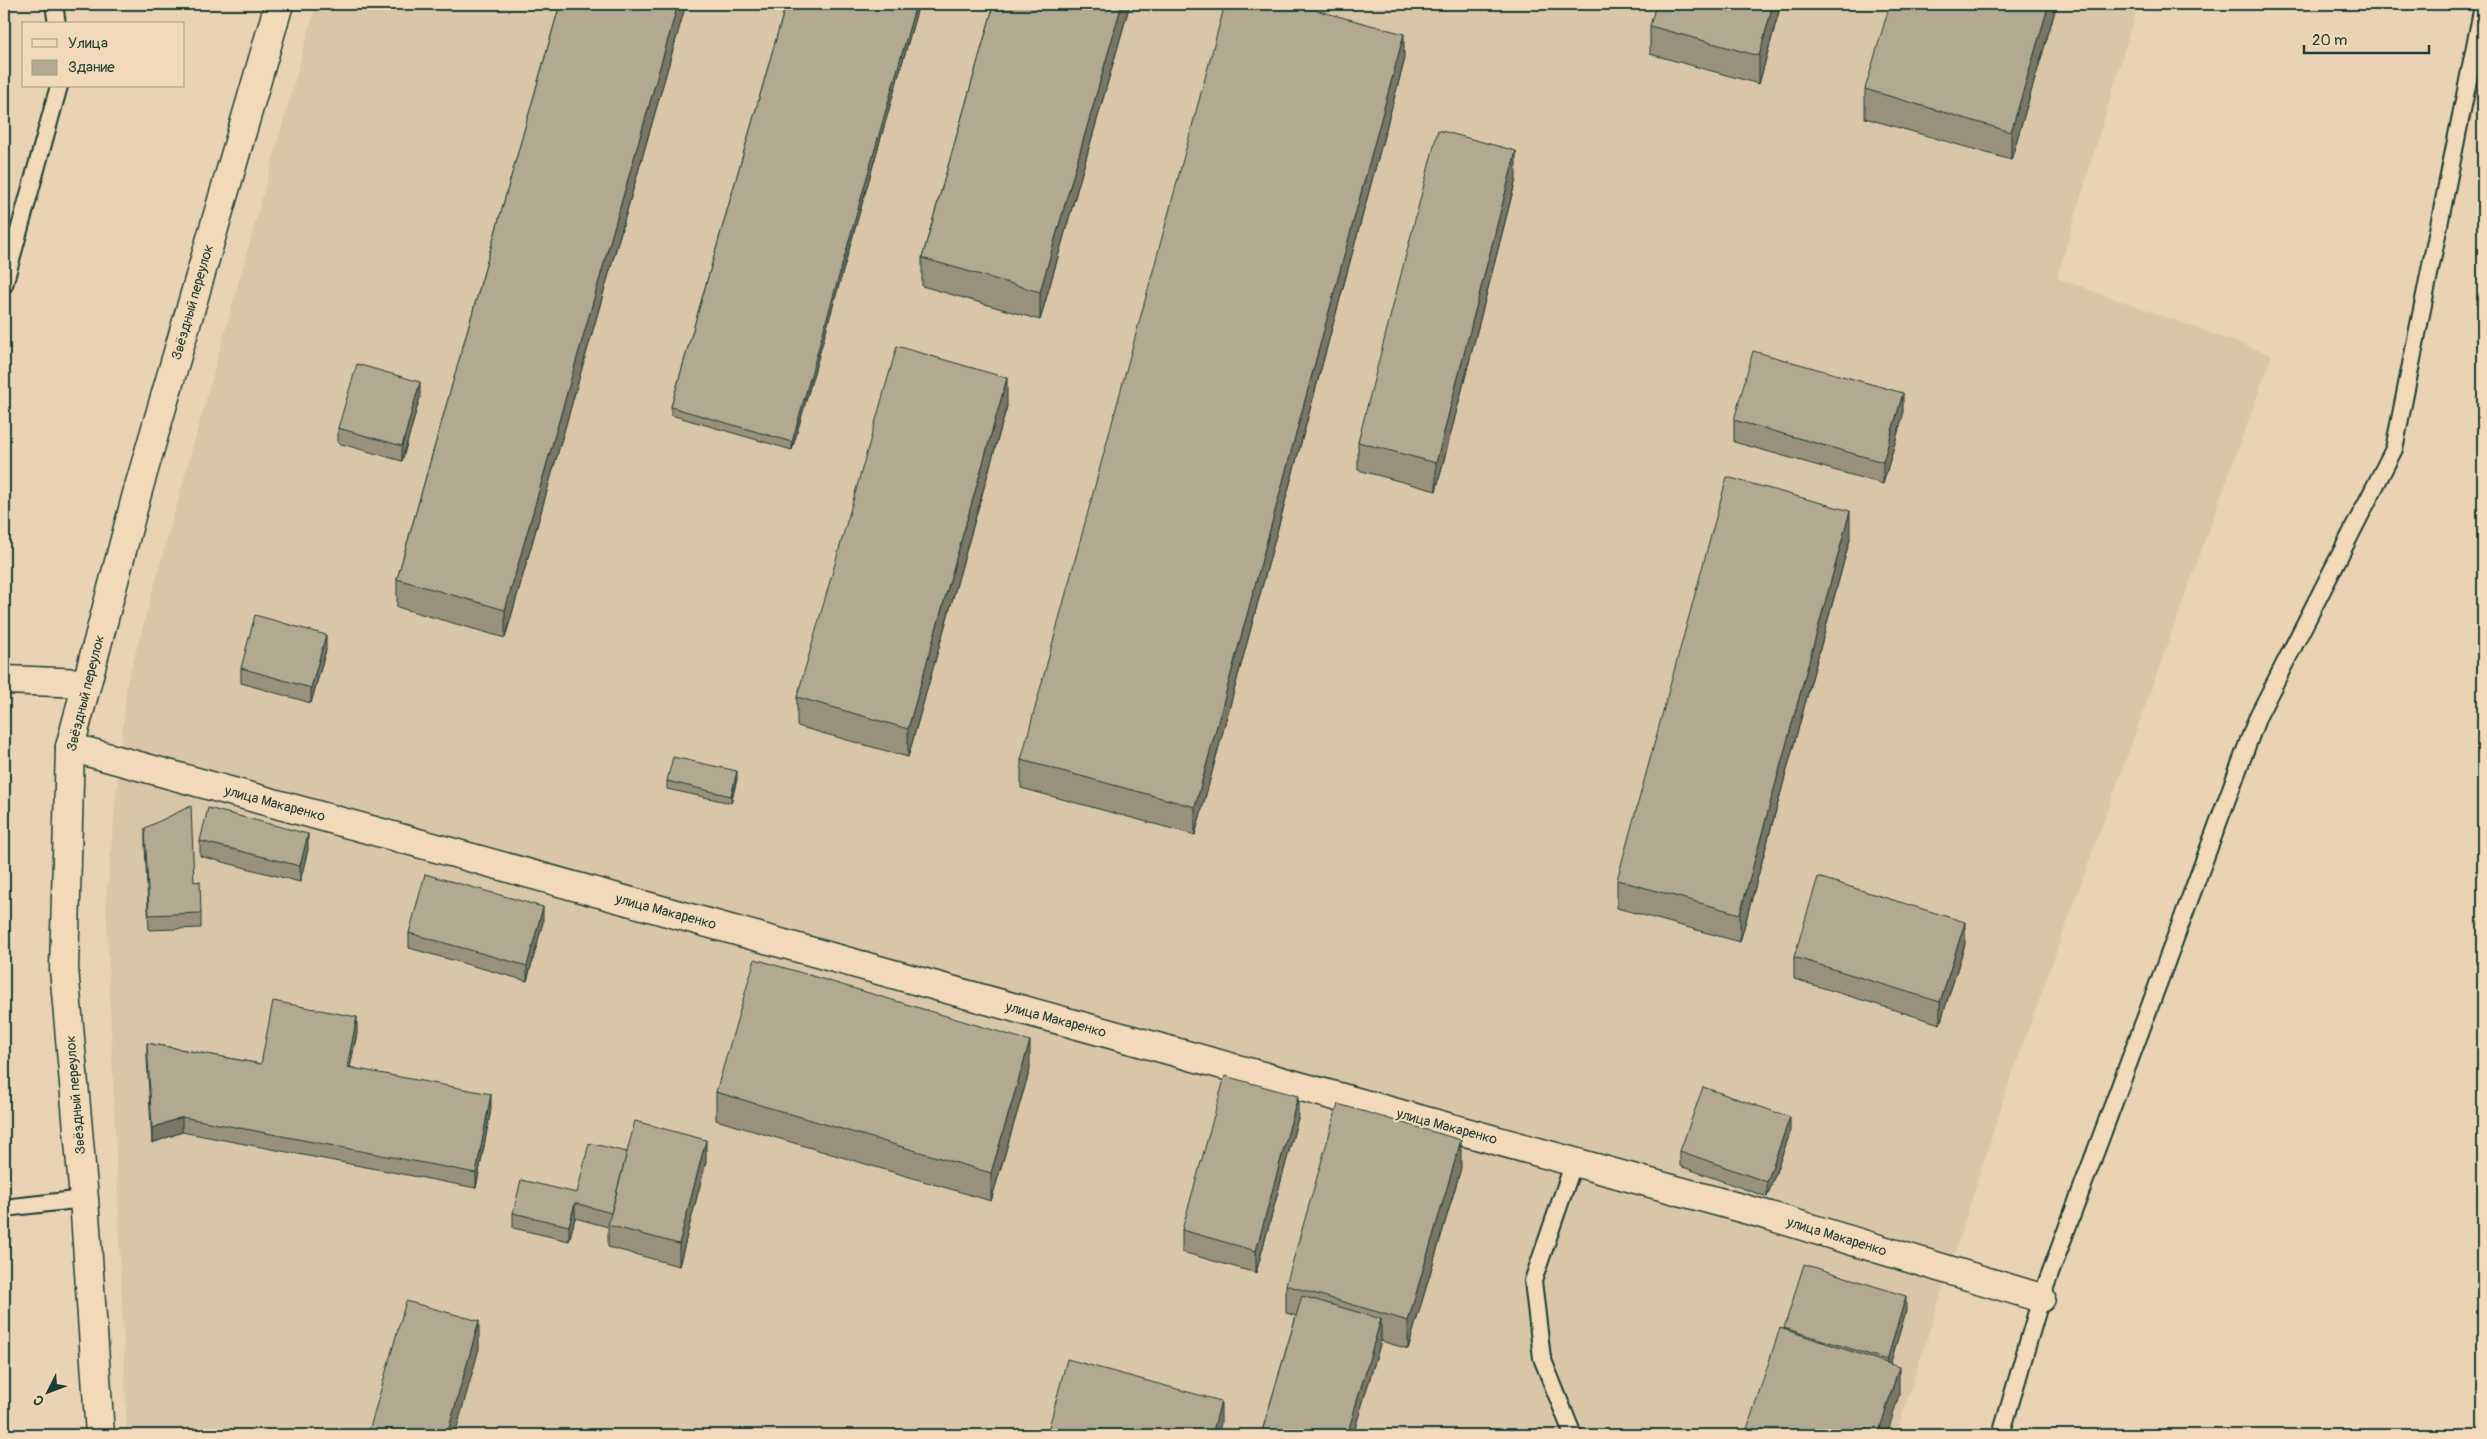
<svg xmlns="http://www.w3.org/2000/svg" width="2487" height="1439" viewBox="0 0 2487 1439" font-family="Pangolin,sans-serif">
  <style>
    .built { fill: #d9c6a9 }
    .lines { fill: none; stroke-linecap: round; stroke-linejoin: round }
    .lane-casing { stroke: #1f3d34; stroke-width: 20 }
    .street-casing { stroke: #1f3d34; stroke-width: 31 }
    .secondary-casing { stroke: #1f3d34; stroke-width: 31 }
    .lane { stroke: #f2d9b9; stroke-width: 16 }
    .street { stroke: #f2d9b9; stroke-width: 28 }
    .secondary { stroke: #f2d9b9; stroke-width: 28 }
    .wall { fill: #98917c; stroke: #1f3d34 }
    .shaded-wall { fill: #7c7665; stroke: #1f3d34 }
    .building { fill: #b1a990; stroke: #1f3d34 }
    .labels { text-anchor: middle; stroke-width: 4; stroke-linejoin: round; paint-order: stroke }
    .street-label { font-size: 14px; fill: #1f3d34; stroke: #f2d9b9 }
  </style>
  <rect width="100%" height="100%" fill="#ead3b4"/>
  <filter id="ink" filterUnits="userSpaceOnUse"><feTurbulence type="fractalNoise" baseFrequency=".02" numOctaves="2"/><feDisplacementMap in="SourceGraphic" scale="10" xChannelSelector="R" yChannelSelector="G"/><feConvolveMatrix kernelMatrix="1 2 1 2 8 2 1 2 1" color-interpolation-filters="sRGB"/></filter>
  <g filter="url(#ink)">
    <!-- built -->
    <path class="built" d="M316 4H2138L2057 278 2272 355 2007 1089 1896 1435H127L106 901 127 683Z"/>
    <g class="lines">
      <defs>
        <g id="lane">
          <path d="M54 4 57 24"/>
          <path d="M4 285 59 86"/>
          <path d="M4 1208 84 1199"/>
          <path d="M1573 1435 1542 1358 1533 1281 1574 1162"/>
          <path d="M2001 1435 2041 1298 2258 716 2394 449 2483 6"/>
        </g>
        <g id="street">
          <path d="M4 680 86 683"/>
          <path d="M70 747 1770 1216 2041 1298"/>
        </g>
        <path id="secondary" d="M100 1435 84 1199 64 969 70 747 138 490 279 4"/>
      </defs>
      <!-- lane casing -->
      <use href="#lane" class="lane-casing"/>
      <!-- street casing -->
      <use href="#street" class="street-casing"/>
      <!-- secondary casing -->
      <use href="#secondary" class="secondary-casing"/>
      <!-- lane -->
      <use href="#lane" class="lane"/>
      <!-- street -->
      <use href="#street" class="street"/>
      <!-- secondary -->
      <use href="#secondary" class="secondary"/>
    </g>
    <!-- wall -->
    <g class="wall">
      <path d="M560 4H686L505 638 397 607V579Z"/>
      <path d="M786 4H919L792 450 671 415V407Z"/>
      <path d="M994 4H1130L1040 320 922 286V258Z"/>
      <path d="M1781 4 1759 84 1650 54V26Z"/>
      <path d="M2057 4 2011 160 1865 118V89Z"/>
      <path d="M1404 62 1195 835 1021 788V760Z"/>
      <path d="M1516 179 1436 491 1358 470V442Z"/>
      <path d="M420 397 402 461 338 443V428Z"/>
      <path d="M1007 406 908 757 797 726V697Z"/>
      <path d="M1903 415 1883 484 1734 442V420Z"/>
      <path d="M1850 539 1740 942 1617 908V880Z"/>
      <path d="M326 650 311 703 241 683V668Z"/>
      <path d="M737 779 731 803 667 789V781Z"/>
      <path d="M145 828 194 882 201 913V928L149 930 145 844Z"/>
      <path d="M200 841 308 849 300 882 200 856Z"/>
      <path d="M543 922 527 981 409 948V933Z"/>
      <path d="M1965 944 1940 1024 1794 979V957Z"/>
      <path d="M357 1033 350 1067 491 1109 476 1188 182 1132 152 1143 147 1058V1043L261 1064Z"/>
      <path d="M1030 1069 991 1201 716 1120V1092Z"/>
      <path d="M1298 1118 1256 1273 1182 1252V1230Z"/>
      <path d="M1790 1133 1767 1197 1680 1166V1151Z"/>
      <path d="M627 1152 706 1162 679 1266 608 1247V1227L575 1218 569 1241 513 1228V1213L577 1193Z"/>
      <path d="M1461 1168 1408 1349 1381 1341 1353 1435H1261L1296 1316 1286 1313V1285Z"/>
      <path d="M1906 1311 1890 1364 1899 1395 1784 1329V1328Z"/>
    </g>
    <!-- shaded-wall -->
    <g class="shaded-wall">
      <path d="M678 4H686L505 638V610Z"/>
      <path d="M916 4H919L792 450V442Z"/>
      <path d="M1122 4H1130L1040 320V292Z"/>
      <path d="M1773 4H1781L1759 84V56Z"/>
      <path d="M2049 4H2057L2011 160V132Z"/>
      <path d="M1404 34V62L1195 835V807Z"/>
      <path d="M1516 151V179L1436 491V463Z"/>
      <path d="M1007 378V406L908 757V729Z"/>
      <path d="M420 382V397L402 461V446Z"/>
      <path d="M1903 393V415L1883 484V462Z"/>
      <path d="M1850 511V539L1740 942V914Z"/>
      <path d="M326 635V650L311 703V688Z"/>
      <path d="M737 771V779L731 803V796Z"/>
      <path d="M308 834V849L300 882V866Z"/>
      <path d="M543 907V922L527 981V966Z"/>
      <path d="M1965 922V944L1940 1024V1002Z"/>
      <path d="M357 1017V1033L347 1082V1067Z"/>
      <path d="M1030 1041V1069L991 1201V1173Z"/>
      <path d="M491 1094V1109L476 1188V1173Z"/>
      <path d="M1298 1096V1118L1256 1273V1251Z"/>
      <path d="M182 1117V1132L152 1143V1128Z"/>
      <path d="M1790 1117V1133L1767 1197V1182Z"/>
      <path d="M706 1140V1162L679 1266V1244Z"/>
      <path d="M1461 1140V1168L1408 1349V1321Z"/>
      <path d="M575 1203V1218L569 1241V1226Z"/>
      <path d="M1906 1296V1311L1887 1375V1360Z"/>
      <path d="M1381 1319V1341L1353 1435H1347Z"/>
      <path d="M479 1321V1349L455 1435H447Z"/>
      <path d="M1899 1367V1395L1887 1435H1878Z"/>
      <path d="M1221 1401V1423L1218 1435H1212Z"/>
    </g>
    <!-- building -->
    <g class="building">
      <path d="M560 4H678L505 610 397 579Z"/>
      <path d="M786 4H916L792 442 671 407Z"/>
      <path d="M994 4H1122L1040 292 922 258Z"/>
      <path d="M1225 4H1293L1404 34 1195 807 1021 760Z"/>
      <path d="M1656 4H1773L1759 56 1650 26Z"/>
      <path d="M1890 4H2049L2011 132 1865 89Z"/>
      <path d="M1438 130 1516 151 1436 463 1358 442Z"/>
      <path d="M897 346 1007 378 908 729 797 697Z"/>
      <path d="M1753 351 1903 393 1883 462 1734 420Z"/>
      <path d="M357 364 420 382 402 446 338 428Z"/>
      <path d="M1727 477 1850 511 1740 914 1617 880Z"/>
      <path d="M255 615 326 635 311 688 241 668Z"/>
      <path d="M673 757 737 771 731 796 667 781Z"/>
      <path d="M191 806 194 882 200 881 201 913 149 915 145 828Z"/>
      <path d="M208 808 308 834 300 866 200 841Z"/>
      <path d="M425 874 543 907 527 966 409 933Z"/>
      <path d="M1818 877 1965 922 1940 1002 1794 957Z"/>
      <path d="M755 959 1030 1041 991 1173 716 1092Z"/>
      <path d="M273 1001 357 1017 347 1067 491 1094 476 1173 182 1117 152 1128 147 1043 261 1064Z"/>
      <path d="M1225 1076 1298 1096 1256 1251 1182 1230Z"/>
      <path d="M1703 1087 1790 1117 1767 1182 1680 1151Z"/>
      <path d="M1338 1104 1461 1140 1408 1321 1286 1285Z"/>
      <path d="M635 1121 706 1140 679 1244 608 1225Z"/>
      <path d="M589 1143 627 1152 611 1213 575 1203 569 1226 513 1213 521 1180 577 1193Z"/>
      <path d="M1804 1264 1906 1296 1887 1360 1784 1328Z"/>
      <path d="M1302 1296 1381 1319 1347 1435H1261Z"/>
      <path d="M406 1301 479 1321 447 1435H368Z"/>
      <path d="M1780 1328 1899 1367 1878 1435H1745Z"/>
      <path d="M1067 1359 1221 1401 1212 1435H1047Z"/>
    </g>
  </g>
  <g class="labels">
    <!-- street labels -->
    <g class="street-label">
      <text transform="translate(192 302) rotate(-74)" y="5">Звёздный переулок</text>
      <text transform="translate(85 693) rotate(-76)" y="5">Звёздный переулок</text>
      <text transform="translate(275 803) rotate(15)" y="5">улица Макаренко</text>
      <text transform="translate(666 911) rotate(15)" y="5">улица Макаренко</text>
      <text transform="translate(1056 1019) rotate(15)" y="5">улица Макаренко</text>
      <text transform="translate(75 1095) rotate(-95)" y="5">Звёздный переулок</text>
      <text transform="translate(1447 1126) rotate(15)" y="5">улица Макаренко</text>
      <text transform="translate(1837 1236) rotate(17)" y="5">улица Макаренко</text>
    </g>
  </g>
  <!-- margin -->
  <rect width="2487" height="1439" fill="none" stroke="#f2d9b9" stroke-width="20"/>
  <rect x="10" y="10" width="2467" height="1419" fill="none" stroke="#1f3d34" stroke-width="2" filter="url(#ink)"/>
  <!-- legend -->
  <rect x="22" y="22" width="162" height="65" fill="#f2d9b9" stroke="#9e9b84"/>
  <rect x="32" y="39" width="25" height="8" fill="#f2d9b9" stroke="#9e9b84"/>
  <text x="68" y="48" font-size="15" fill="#1f3d34">Улица</text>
  <rect x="32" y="60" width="25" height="15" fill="#b1a990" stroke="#9e9b84"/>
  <text x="68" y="72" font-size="15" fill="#1f3d34">Здание</text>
  <!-- north arrow -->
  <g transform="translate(48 1392) rotate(228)" stroke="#f2d9b9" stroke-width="4" paint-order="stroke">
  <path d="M0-4L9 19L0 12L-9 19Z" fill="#1f3d34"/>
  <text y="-8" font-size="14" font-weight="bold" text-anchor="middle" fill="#1f3d34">С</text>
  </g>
  <!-- scale -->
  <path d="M2304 45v8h125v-8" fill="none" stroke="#1f3d34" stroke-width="2.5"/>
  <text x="2312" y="45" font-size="15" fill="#1f3d34" stroke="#f2d9b9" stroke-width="4" paint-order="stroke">20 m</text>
</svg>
